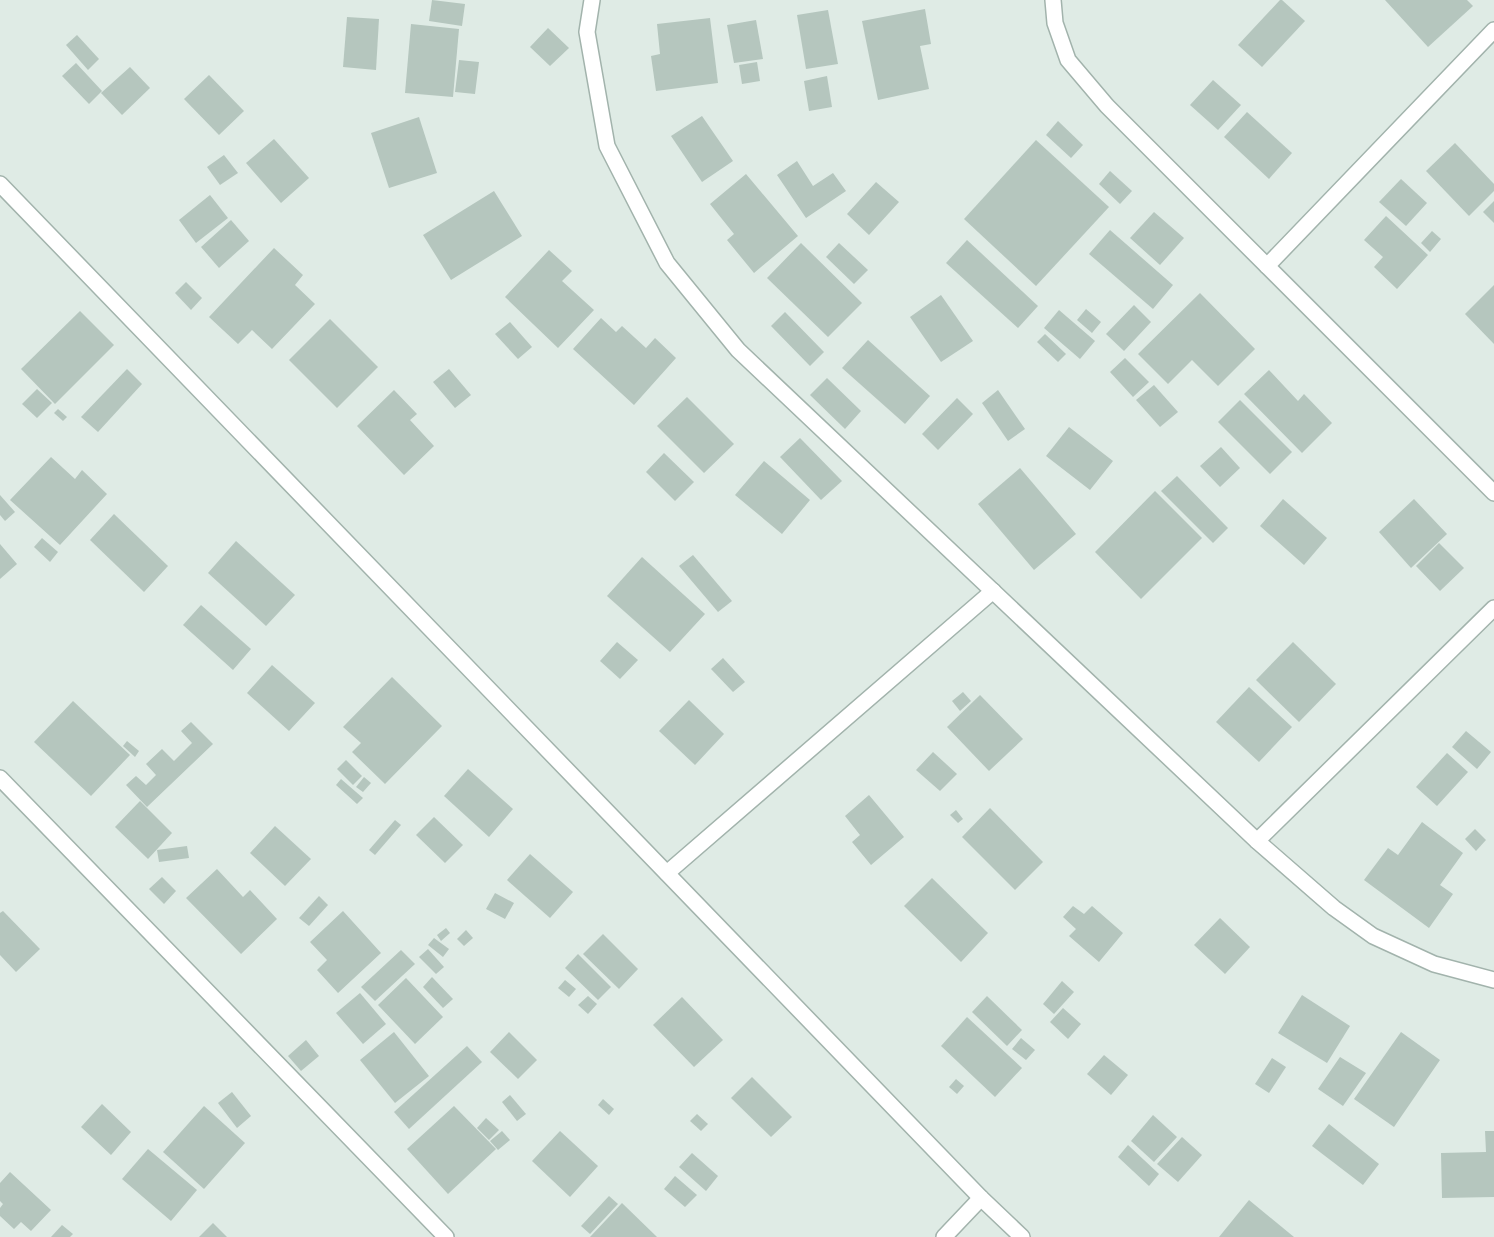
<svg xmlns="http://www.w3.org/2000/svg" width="1494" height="1237" viewBox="0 0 1494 1237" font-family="Ubuntu,sans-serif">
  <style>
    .building { fill: #b5c6be }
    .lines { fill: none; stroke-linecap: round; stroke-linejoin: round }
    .street-casing { stroke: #a2b3ac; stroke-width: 18 }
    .street { stroke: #fff; stroke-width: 15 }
  </style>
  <rect width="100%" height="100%" fill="#dfebe5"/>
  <!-- building -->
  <g class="building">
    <path d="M432 0 465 4 462 26 429 21Z"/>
    <path d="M1280 0H1282L1305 21 1262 67 1238 45Z"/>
    <path d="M1385 0H1467L1473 6 1428 47Z"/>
    <path d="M925 9 931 44 920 46 929 89 878 100 862 21Z"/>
    <path d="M828 10 838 64 806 69 797 15Z"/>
    <path d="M347 17 379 19 376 70 343 67Z"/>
    <path d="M710 18 718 83 656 91 651 56 660 54 657 24Z"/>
    <path d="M756 20 763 59 734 63 727 25Z"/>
    <path d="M411 24 459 29 453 97 405 93Z"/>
    <path d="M548 28 569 48 550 66 530 47Z"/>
    <path d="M77 35 99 59 88 70 66 45Z"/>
    <path d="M459 60 479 62 475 94 455 92Z"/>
    <path d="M757 62 760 81 742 84 739 65Z"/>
    <path d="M76 63 102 91 89 104 62 76Z"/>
    <path d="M130 67 150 88 122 115 101 93Z"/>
    <path d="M209 75 244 111 219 135 184 99Z"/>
    <path d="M827 76 832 107 809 111 804 81Z"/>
    <path d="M1213 80 1241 105 1218 130 1190 105Z"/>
    <path d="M1247 112 1292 153 1269 179 1224 137Z"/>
    <path d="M702 116 733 161 702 182 671 136Z"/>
    <path d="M419 117 437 173 389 188 371 133Z"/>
    <path d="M1058 121 1083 145 1071 158 1046 135Z"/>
    <path d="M274 139 309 178 281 203 246 163Z"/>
    <path d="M1036 140 1109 207 1036 286 964 219Z"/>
    <path d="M1455 143 1494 184V191L1469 216 1426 171Z"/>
    <path d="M224 155 238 173 220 185 207 167Z"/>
    <path d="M797 161 813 186 833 173 846 191 806 218 777 175Z"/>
    <path d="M1110 171 1132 191 1120 204 1099 184Z"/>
    <path d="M746 174 798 236 754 273 727 240 734 234 710 204Z"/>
    <path d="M1401 179 1427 203 1406 226 1379 202Z"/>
    <path d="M876 182 899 202 869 235 847 214Z"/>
    <path d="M494 191 522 236 451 280 423 235Z"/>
    <path d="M210 195 228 218 196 243 179 220Z"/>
    <path d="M1494 201V223L1483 212Z"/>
    <path d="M1154 212 1184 238 1160 265 1130 238Z"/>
    <path d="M1386 216 1428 255 1397 289 1374 267 1383 257 1364 240Z"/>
    <path d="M231 220 249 241 219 268 201 247Z"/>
    <path d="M1110 230 1173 285 1153 309 1089 254Z"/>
    <path d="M1432 231 1441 239 1430 252 1421 243Z"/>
    <path d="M967 240 1038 306 1018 328 946 263Z"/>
    <path d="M801 243 862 303 828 337 767 278Z"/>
    <path d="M839 243 868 270 854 284 826 257Z"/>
    <path d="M274 248 303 275 295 285 315 304 272 349 252 330 238 344 209 317Z"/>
    <path d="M549 250 572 271 562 281 594 310 558 348 505 297Z"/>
    <path d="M186 282 202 298 191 310 175 293Z"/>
    <path d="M1494 285V344L1465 314Z"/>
    <path d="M1200 293 1255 349 1218 386 1192 360 1168 384 1138 354Z"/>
    <path d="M941 295 973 341 941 362 910 317Z"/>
    <path d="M1134 305 1151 322 1124 351 1106 334Z"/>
    <path d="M1086 309 1101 322 1092 333 1077 320Z"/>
    <path d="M1059 310 1095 341 1080 359 1044 328Z"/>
    <path d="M80 311 114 345 55 404 21 369Z"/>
    <path d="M785 312 824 352 810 366 771 326Z"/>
    <path d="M601 318 616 332 622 326 646 348 655 338 676 358 634 405 573 349Z"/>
    <path d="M330 319 378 367 337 408 289 360Z"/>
    <path d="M510 322 532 347 518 359 495 334Z"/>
    <path d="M1045 334 1066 354 1058 362 1037 342Z"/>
    <path d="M868 340 930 396 905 424 842 368Z"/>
    <path d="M1125 358 1149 382 1133 397 1110 372Z"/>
    <path d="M127 369 142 384 98 432 81 417Z"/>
    <path d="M449 369 471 395 455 408 433 382Z"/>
    <path d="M1269 370 1298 401 1304 394 1332 423 1302 453 1244 394Z"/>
    <path d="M827 378 861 411 845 429 810 395Z"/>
    <path d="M1154 385 1178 412 1160 427 1136 400Z"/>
    <path d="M37 389 52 403 37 418 22 404Z"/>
    <path d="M394 390 417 414 410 420 434 446 404 475 357 426Z"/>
    <path d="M998 390 1025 429 1008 441 982 403Z"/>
    <path d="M687 397 734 444 704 473 657 426Z"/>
    <path d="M957 398 973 414 938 450 922 434Z"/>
    <path d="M1240 400 1292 452 1270 474 1218 422Z"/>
    <path d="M58 409 67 417 63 421 54 413Z"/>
    <path d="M1069 427 1113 461 1090 490 1046 456Z"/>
    <path d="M800 438 842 481 821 500 780 457Z"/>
    <path d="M1221 447 1240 468 1220 487 1200 466Z"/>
    <path d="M664 453 694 482 675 501 646 472Z"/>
    <path d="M51 457 75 479 82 470 107 494 60 545 10 500Z"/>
    <path d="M764 461 810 500 782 534 735 495Z"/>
    <path d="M1020 468 1076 534 1034 570 978 504Z"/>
    <path d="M1177 476 1228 528 1213 543 1161 491Z"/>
    <path d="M1155 491 1202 538 1141 599 1095 552Z"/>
    <path d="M0 495 15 512 5 521 0 515Z"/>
    <path d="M1283 499 1327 538 1304 565 1260 526Z"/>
    <path d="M1414 499 1447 534 1411 568 1379 532Z"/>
    <path d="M114 514 168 566 144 592 90 540Z"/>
    <path d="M42 538 58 552 50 562 34 547Z"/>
    <path d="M236 541 295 595 266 626 208 573Z"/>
    <path d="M1439 543 1464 568 1440 591 1416 566Z"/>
    <path d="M0 544 17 564 0 579Z"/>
    <path d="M693 555 732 601 718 612 679 566Z"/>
    <path d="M642 557 705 614 670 652 607 596Z"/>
    <path d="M201 605 251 649 233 670 183 625Z"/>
    <path d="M617 642 638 660 620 679 600 661Z"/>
    <path d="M1293 642 1336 684 1299 722 1256 680Z"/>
    <path d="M723 658 745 682 733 692 711 669Z"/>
    <path d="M272 665 315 703 289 731 247 693Z"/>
    <path d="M392 677 442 726 385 784 352 752 361 743 343 727Z"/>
    <path d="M1249 687 1292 727 1259 762 1216 722Z"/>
    <path d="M963 692 971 701 960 711 952 701Z"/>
    <path d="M980 695 1023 739 989 771 947 727Z"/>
    <path d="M689 700 724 734 695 765 659 731Z"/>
    <path d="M73 701 130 755 91 796 34 742Z"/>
    <path d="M191 722 213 744 147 807 126 785 136 776 146 785 156 775 146 764 162 749 174 761 192 743 181 731Z"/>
    <path d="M1466 731 1491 752 1477 769 1452 747Z"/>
    <path d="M127 741 139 751 135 757 123 746Z"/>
    <path d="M933 752 957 774 940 791 916 770Z"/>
    <path d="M1447 753 1468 772 1437 806 1416 787Z"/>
    <path d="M346 760 362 776 353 785 337 769Z"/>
    <path d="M468 769 513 809 489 837 444 796Z"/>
    <path d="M364 777 371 783 363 792 356 787Z"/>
    <path d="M341 779 363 798 357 804 336 785Z"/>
    <path d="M869 795 904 837 871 865 852 842 860 835 845 816Z"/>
    <path d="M140 801 172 833 148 859 115 827Z"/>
    <path d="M990 808 1043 862 1015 890 962 837Z"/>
    <path d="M956 810 963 819 958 823 950 815Z"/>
    <path d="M434 817 463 845 445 863 416 835Z"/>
    <path d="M395 820 401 825 375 855 369 850Z"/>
    <path d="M1422 822 1463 853 1440 885 1453 894 1429 928 1364 880 1388 848 1398 855Z"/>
    <path d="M275 826 311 859 285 886 250 853Z"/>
    <path d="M1475 829 1486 840 1476 851 1465 839Z"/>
    <path d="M187 846 189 858 159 862 157 850Z"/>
    <path d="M530 854 573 892 550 918 507 880Z"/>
    <path d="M217 869 243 897 250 890 277 919 241 954 186 898Z"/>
    <path d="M162 877 176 891 164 904 149 889Z"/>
    <path d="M932 878 988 933 961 962 904 906Z"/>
    <path d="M495 893 514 903 505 919 486 909Z"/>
    <path d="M319 896 328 905 309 926 299 918Z"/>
    <path d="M1073 906 1084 914 1092 906 1123 933 1099 962 1069 936 1076 929 1063 917Z"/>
    <path d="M3 911 40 949 16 972 0 955V913Z"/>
    <path d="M343 911 381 953 338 993 317 970 327 960 310 942Z"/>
    <path d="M1220 918 1250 947 1225 974 1194 945Z"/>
    <path d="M446 928 450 933 441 941 437 935Z"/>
    <path d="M466 930 473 938 464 946 457 939Z"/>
    <path d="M603 934 638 969 619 989 583 954Z"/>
    <path d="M434 938 449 949 443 957 428 945Z"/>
    <path d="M428 949 444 967 436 974 419 957Z"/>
    <path d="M401 950 415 964 375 1001 361 987Z"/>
    <path d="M578 954 611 987 598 1000 565 968Z"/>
    <path d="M432 977 453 999 443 1008 423 987Z"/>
    <path d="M406 978 443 1017 415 1044 378 1005Z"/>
    <path d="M565 980 576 989 569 997 558 988Z"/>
    <path d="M1062 981 1074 992 1054 1014 1043 1004Z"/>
    <path d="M360 993 386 1024 363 1044 336 1013Z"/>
    <path d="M1302 995 1350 1026 1327 1063 1278 1033Z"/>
    <path d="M588 996 597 1004 588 1014 578 1005Z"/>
    <path d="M987 996 1022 1030 1007 1046 972 1012Z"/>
    <path d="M682 997 723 1040 694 1067 653 1025Z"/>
    <path d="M1063 1008 1081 1024 1068 1039 1050 1022Z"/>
    <path d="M967 1017 1022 1068 995 1097 941 1046Z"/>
    <path d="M394 1032 429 1076 395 1103 360 1060Z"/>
    <path d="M509 1032 537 1060 518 1079 490 1052Z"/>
    <path d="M1401 1032 1440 1060 1394 1127 1354 1099Z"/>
    <path d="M1021 1038 1035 1050 1026 1060 1012 1049Z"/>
    <path d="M306 1040 319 1056 301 1071 288 1056Z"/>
    <path d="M467 1046 482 1062 409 1129 394 1112Z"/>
    <path d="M1104 1055 1128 1075 1111 1095 1087 1074Z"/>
    <path d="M1340 1057 1366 1073 1343 1106 1318 1089Z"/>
    <path d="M1272 1058 1286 1067 1269 1093 1255 1084Z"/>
    <path d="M752 1077 792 1117 771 1137 731 1098Z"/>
    <path d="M956 1079 964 1086 957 1094 949 1087Z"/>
    <path d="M232 1092 251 1116 237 1128 218 1103Z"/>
    <path d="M510 1095 526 1114 517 1121 502 1102Z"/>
    <path d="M603 1099 614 1109 609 1115 598 1105Z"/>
    <path d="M102 1104 131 1132 111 1155 81 1127Z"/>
    <path d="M204 1106 245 1143 204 1189 163 1152Z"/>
    <path d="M454 1106 496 1149 448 1194 407 1149Z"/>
    <path d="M697 1114 708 1124 701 1131 690 1121Z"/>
    <path d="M1153 1115 1177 1137 1154 1162 1131 1141Z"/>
    <path d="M486 1118 499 1130 489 1140 477 1128Z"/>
    <path d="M1329 1124 1379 1164 1363 1185 1312 1146Z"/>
    <path d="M502 1131 510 1140 498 1150 490 1141Z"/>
    <path d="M560 1131 598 1166 570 1197 532 1161Z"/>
    <path d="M1485 1131H1494V1197L1442 1198 1441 1153 1486 1152Z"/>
    <path d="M1182 1137 1202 1155 1178 1182 1157 1164Z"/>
    <path d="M1128 1145 1159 1174 1149 1186 1118 1157Z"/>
    <path d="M148 1149 197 1190 171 1221 122 1179Z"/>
    <path d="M692 1153 718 1176 706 1191 679 1167Z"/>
    <path d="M10 1172 51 1210 31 1231 21 1222 14 1229 0 1216V1208L3 1204 0 1201V1183Z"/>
    <path d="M675 1176 697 1195 685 1207 664 1189Z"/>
    <path d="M609 1196 618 1204 590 1234 581 1226Z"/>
    <path d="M1249 1200 1294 1237H1219Z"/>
    <path d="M622 1203 657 1237H590Z"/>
    <path d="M213 1223 227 1237H199Z"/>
    <path d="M62 1225 73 1234 70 1237H51Z"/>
  </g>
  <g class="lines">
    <defs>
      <g id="street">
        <path d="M592 0 587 32 607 146 667 263 738 350 1257 841 1334 908 1373 936 1434 964 1494 980"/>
        <path d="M1053 0 1055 23 1068 60 1107 106 1494 493"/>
        <path d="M0 184 981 1198 1022 1237"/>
        <path d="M1267 266 1494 30"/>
        <path d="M0 778 446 1237"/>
        <path d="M1257 841 1494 608"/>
        <path d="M667 873 993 591"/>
        <path d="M944 1237 981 1198"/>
      </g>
    </defs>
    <!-- street casing -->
    <use href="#street" class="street-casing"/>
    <!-- street -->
    <use href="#street" class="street"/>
  </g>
</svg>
